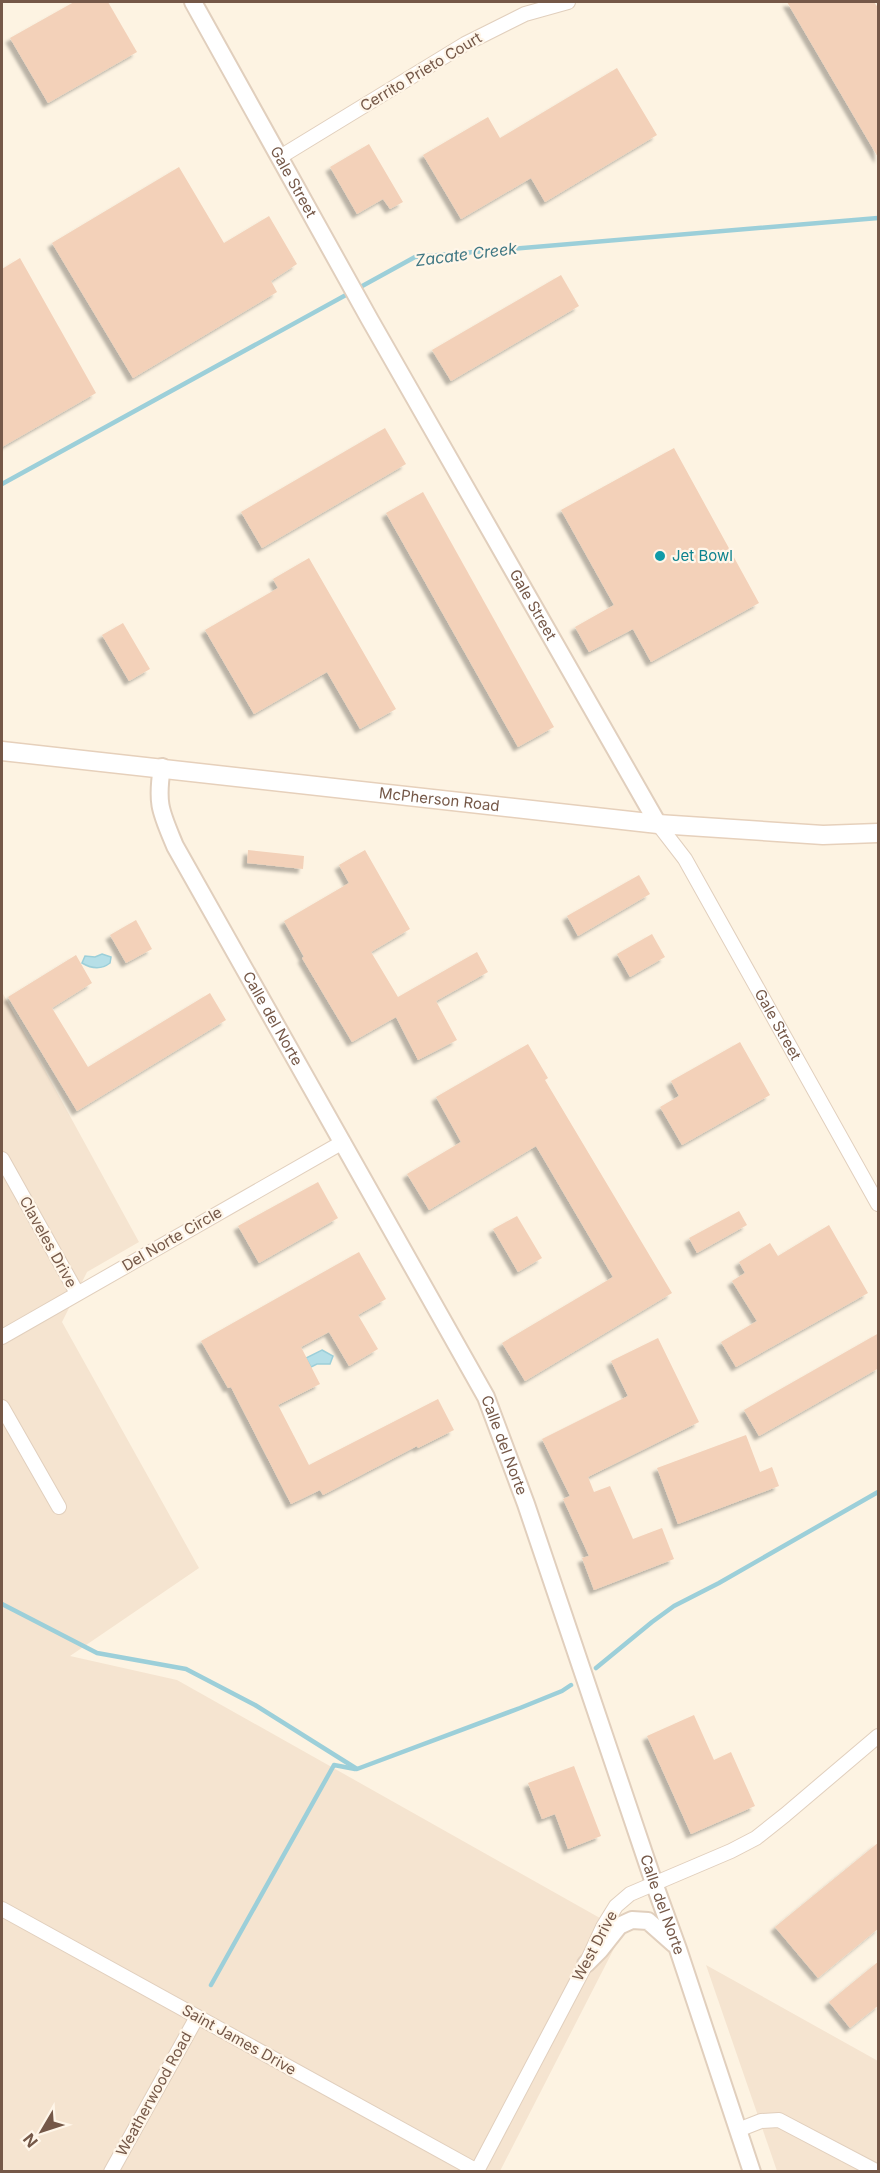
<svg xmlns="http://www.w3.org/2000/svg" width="880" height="2173" viewBox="0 0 880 2173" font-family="Inter,sans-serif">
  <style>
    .residential { fill: #f5e4d0 }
    .water { fill: #b6dfe7; stroke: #9ccfd9; stroke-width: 1.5 }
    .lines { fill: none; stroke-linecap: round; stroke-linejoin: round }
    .stream { stroke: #9ccfd9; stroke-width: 4.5 }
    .building { fill: #f3d1b9; filter: url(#shadow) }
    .minor-casing { stroke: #e1cfbd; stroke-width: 16 }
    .tertiary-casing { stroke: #e1cfbd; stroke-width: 20 }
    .secondary-casing { stroke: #e6d0bb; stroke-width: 21 }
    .minor { stroke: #fff; stroke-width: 14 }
    .tertiary { stroke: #fff; stroke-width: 16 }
    .secondary { stroke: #fff; stroke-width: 18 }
    .culture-dot { fill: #0f9aa8; stroke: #fff6e9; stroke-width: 2 }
    .labels { text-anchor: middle; stroke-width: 4.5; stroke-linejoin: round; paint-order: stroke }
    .street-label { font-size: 15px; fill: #755848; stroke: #fff6e9 }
    .culture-label { font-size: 15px; fill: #0d838f; stroke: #fff6e9; text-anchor: start }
    .water-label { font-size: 16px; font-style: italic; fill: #3e7682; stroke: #fff6e9 }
  </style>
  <defs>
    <filter id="shadow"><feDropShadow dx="-4.5" dy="4.5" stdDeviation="1.5" flood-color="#0004"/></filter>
  </defs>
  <rect width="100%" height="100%" fill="#fdf3e2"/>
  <!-- residential -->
  <g class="residential">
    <path d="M2 992 139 1242 87 1272 62 1322 199 1568 70 1656 177 1680 623 1931 500 2171H2Z"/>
    <path d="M706 1965 878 2061V2171H777Z"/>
  </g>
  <!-- water -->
  <g class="water">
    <path d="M102 954 111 957 110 963C101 970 92 969 82 963L85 956 95 957Z"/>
    <path d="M322 1350 333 1356 330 1364H317L311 1367 306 1358Z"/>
  </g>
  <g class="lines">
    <!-- stream -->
    <g class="stream">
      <path d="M2 484 415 257 878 218"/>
      <path d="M2 1604 97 1653 186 1669 255 1705 357 1769 520 1708 562 1691 571 1685"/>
      <path d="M596 1668 652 1622 674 1606 719 1583 878 1492"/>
      <path d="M211 1985 334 1765 355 1769"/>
    </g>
  </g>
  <!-- building -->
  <g class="building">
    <path d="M74 2H108L137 52 48 103 10 38Z"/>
    <path d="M787 2H874L879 9V159Z"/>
    <path d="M617 68 657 135 545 202 531 178 461 219 423 155 488 117 500 138Z"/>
    <path d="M369 144 403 202 390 209 383 199 357 214 330 167Z"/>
    <path d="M179 167 224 243 269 216 297 264 271 281 277 292 133 378 52 243Z"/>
    <path d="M20 258 96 393 2 447V269Z"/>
    <path d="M561 275 579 306 451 381 432 350Z"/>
    <path d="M385 428 406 464 262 548 241 512Z"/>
    <path d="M674 448 759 603 651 662 633 629 589 652 575 627 614 605 561 510Z"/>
    <path d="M423 492 554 727 518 747 386 513Z"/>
    <path d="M309 558 396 709 360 729 327 672 254 714 205 630 278 588 273 579Z"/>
    <path d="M123 623 150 669 129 681 102 635Z"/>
    <path d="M248 850 304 856 303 869 247 863Z"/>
    <path d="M365 850 410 929 371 952 398 997 477 952 488 972 436 1001 457 1040 418 1060 396 1017 352 1042 302 958 304 957 284 921 349 883 339 865Z"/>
    <path d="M639 875 650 894 578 936 567 916Z"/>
    <path d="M136 920 152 949 126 963 110 935Z"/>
    <path d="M652 934 665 957 630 977 617 954Z"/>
    <path d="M76 955 92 983 52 1008 88 1067 210 993 226 1020 77 1111 8 997Z"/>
    <path d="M740 1042 770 1095 682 1145 660 1107 679 1096 671 1081Z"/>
    <path d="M528 1044 548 1078 545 1080 672 1293 525 1381 502 1343 613 1277 536 1146 429 1210 407 1174 461 1142 436 1097Z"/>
    <path d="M318 1182 338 1218 259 1263 238 1226Z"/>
    <path d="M739 1211 747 1225 697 1253 689 1238Z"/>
    <path d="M517 1216 542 1258 518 1272 493 1229Z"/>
    <path d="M829 1225 868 1293 736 1367 721 1342 757 1321 732 1281 745 1273 739 1262 770 1243 778 1256Z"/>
    <path d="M359 1252 386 1299 358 1315 378 1349 349 1366 329 1332 301 1347 320 1384 278 1405 309 1465 438 1399 454 1430 418 1448 417 1446 323 1495 320 1490 291 1504 231 1387 228 1388 201 1341Z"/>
    <path d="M879 1333V1368L759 1436 744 1410Z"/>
    <path d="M658 1338 699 1422 588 1477 594 1492 610 1486 633 1539 662 1528 674 1559 594 1590 582 1558 589 1556 563 1499 570 1496 542 1439 628 1396 611 1361Z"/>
    <path d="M746 1435 760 1472 772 1467 779 1486 678 1524 657 1468Z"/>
    <path d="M694 1715 714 1760 731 1752 755 1806 691 1834 647 1736Z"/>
    <path d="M574 1766 601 1836 568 1849 555 1814 542 1819 528 1783Z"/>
    <path d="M879 1842V1928L818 1978 775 1927Z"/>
    <path d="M879 1961V2005L850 2028 829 2002Z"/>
  </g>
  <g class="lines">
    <defs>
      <g id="minor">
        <path d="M280 157 465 44 525 14 568 2"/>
        <path id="s1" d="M658 824 685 859 878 1204"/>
        <path d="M2 1159 77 1293"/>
        <path d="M2 1337 343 1142"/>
        <path d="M2 1407 59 1507"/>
        <path d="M2 1909 477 2171 586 1964 603 1927 616 1906 630 1894 731 1851 756 1838 785 1815 878 1736"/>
        <path d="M738 2130 761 2121 779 2120 878 2172"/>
        <path d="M111 2172 197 2017"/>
      </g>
      <g id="tertiary">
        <path id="s2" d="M193 2 370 320 658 824"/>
        <path id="s3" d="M162 767C156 805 161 812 175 846L486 1397 526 1504 654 1883 678 1949 752 2172"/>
        <path d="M586 1964 600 1950 619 1926 632 1920 648 1921 674 1944"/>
      </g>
      <g id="secondary">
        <path id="s4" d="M2 751 658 824 823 835 878 833"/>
      </g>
    </defs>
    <!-- minor casing -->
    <use href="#minor" class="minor-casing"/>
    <!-- tertiary casing -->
    <use href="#tertiary" class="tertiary-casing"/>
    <!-- secondary casing -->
    <use href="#secondary" class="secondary-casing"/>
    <!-- minor -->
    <use href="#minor" class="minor"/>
    <!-- tertiary -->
    <use href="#tertiary" class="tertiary"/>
    <!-- secondary -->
    <use href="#secondary" class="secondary"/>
  </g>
  <!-- markers -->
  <circle class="culture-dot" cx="660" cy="556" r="6"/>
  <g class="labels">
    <!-- street labels -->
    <g class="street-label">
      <text transform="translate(421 72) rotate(-31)" y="5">Cerrito Prieto Court</text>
      <text dy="5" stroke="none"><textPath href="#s2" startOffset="206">Gale Street</textPath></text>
      <text dy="5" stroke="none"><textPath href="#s2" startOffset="692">Gale Street</textPath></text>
      <text dy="5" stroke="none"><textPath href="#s4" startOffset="440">McPherson Road</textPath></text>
      <text dy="5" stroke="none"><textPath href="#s3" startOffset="280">Calle del Norte</textPath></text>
      <text dy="5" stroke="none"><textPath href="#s1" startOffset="234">Gale Street</textPath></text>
      <text transform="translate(172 1239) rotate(-30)" y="5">Del Norte Circle</text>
      <text transform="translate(48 1242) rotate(61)" y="5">Claveles Drive</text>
      <text dy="5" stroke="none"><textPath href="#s3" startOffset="766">Calle del Norte</textPath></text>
      <text dy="5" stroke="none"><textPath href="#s3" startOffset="1252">Calle del Norte</textPath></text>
      <text transform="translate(595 1946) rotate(-62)" y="5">West Drive</text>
      <text transform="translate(239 2040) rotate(29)" y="5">Saint James Drive</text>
      <text transform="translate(154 2094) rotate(-61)" y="5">Weatherwood Road</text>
    </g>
    <!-- culture labels -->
    <g class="culture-label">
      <text x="672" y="561">Jet Bowl</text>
    </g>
    <!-- water labels -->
    <g class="water-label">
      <text transform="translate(466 254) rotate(-7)" y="6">Zacate Creek</text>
    </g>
  </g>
  <!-- border -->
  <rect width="880" height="2173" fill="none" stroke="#755848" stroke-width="6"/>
  <!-- north arrow -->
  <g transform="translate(42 2131) rotate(231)" stroke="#fff6e9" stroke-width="4.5" paint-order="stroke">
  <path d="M0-4.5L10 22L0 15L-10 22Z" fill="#755848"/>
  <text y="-9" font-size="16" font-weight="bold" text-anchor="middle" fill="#755848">N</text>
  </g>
</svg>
